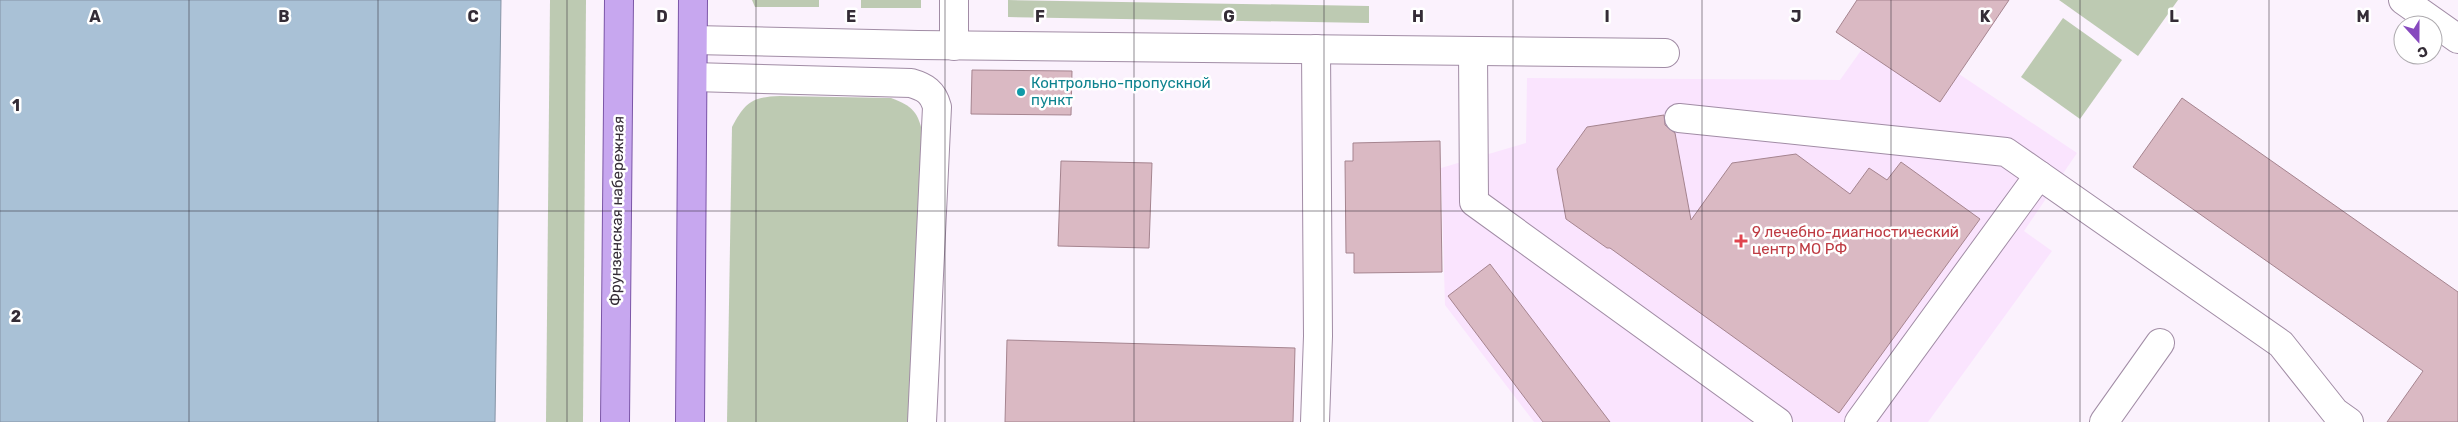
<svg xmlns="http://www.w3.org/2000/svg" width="2458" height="422" viewBox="0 0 2458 422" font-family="Rubik,sans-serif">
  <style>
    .built { fill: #fae4fe }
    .green { fill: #bdcab2 }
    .water { fill: #a9c1d6; stroke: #8694a6 }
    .building { fill: #dab9c3; stroke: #a5848f }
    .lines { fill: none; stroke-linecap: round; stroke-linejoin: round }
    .minor-casing { stroke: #a18ca5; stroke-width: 30 }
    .major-casing { stroke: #7b56a7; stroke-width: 30 }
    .minor { stroke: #fff; stroke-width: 28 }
    .major { stroke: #c7a7ef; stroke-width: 28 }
    .grid { fill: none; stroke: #342c36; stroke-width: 1; stroke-opacity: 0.55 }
    .culture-dot { fill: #0f9aa8; stroke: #fff; stroke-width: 2 }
    .health-dot { fill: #e0444e; stroke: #fff; stroke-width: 2 }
    .labels { text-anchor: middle; stroke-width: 5; stroke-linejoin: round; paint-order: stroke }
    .culture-label { font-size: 15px; fill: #0d838f; stroke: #fff; text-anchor: start }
    .street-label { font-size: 15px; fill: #342c36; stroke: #fff }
    .health-label { font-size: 15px; fill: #be3a42; stroke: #fff; text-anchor: start }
    .grid-label { font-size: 16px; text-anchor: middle; font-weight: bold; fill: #342c36; stroke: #fff; stroke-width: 5; stroke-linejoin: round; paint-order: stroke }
  </style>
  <rect width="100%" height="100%" fill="#fbf2fd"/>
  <!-- built -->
  <path class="built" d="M1862 49 1940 102 1959 74 2077 153 2024 231 2052 251 1928 422H1534L1445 305 1441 168 1526 143 1527 78 1840 80Z"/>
  <!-- green -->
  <g class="green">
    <path d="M550 0H586L583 422H546Z"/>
    <path d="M752 0H819V7H755Z"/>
    <rect x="861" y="0" width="60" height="8"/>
    <path d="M1008 0 1369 6V23L1008 17Z"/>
    <path d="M2059 0H2178L2138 56Z"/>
    <path d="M2063 18 2122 60 2080 119 2021 77Z"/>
    <path d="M780 96 891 98C913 106 918 112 923 135L910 422H727L732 127C745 102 752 97 780 96Z"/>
  </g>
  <!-- water -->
  <path class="water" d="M0 0H501L495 422H0Z"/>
  <!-- building -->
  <g class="building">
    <path d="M1857 0H2009L1940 102 1836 32Z"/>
    <path d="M972 70 1072 71 1071 115 971 114Z"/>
    <path d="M2182 98 2458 292V422H2387L2423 371 2133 167Z"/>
    <path d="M1664 115 1665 125 1675 133 1691 220 1732 163 1796 154 1850 194 1869 168 1887 180 1901 162 1980 219 1839 413 1610 248H1607L1566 219 1557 169 1587 127Z"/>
    <path d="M1440 141 1442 272 1354 273V253H1346L1345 161H1353V143Z"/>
    <path d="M1061 161 1152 163 1149 248 1058 246Z"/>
    <path d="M1490 264 1610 422H1543L1448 296Z"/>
    <path d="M1007 340 1295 348 1293 422H1005Z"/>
  </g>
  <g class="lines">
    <defs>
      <g id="minor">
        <path d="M2403 0 2458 39"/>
        <path d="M693 40 918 45 1665 53"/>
        <path d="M954 46V0"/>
        <path d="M1473 51 1474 202 1778 422"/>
        <path d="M693 77 911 83C925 87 933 92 937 107L922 422"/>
        <path d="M1679 118 2006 152 2039 175"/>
        <path d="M1315 422 1318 336 1316 49"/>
        <path d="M1859 422 2039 175 2281 344 2335 412 2349 422"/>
        <path d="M2104 422 2160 343"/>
      </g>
      <g id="major">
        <path d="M615 422 619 0"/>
        <path d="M690 422 693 0"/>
      </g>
    </defs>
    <!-- minor casing -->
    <use href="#minor" class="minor-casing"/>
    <!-- major casing -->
    <use href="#major" class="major-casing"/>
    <!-- minor -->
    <use href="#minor" class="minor"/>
    <!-- major -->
    <use href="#major" class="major"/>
  </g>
  <!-- grid -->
  <path class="grid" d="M189 0V422M378 0V422M567 0V422M756 0V422M945 0V422M1134 0V422M1324 0V422M1513 0V422M1702 0V422M1891 0V422M2080 0V422M2269 0V422M0 211H2458"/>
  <!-- markers -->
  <circle class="culture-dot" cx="1021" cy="92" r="5"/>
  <path class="health-dot" d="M1738.5 233.5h5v5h5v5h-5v5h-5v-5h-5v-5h5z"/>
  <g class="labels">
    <!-- culture labels -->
    <g class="culture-label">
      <text x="1031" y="88">Контрольно-пропускной<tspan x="1031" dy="17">пункт</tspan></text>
    </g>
    <!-- street labels -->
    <g class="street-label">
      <text transform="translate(617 211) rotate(-89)" y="5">Фрунзенская набережная</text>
    </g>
    <!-- health labels -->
    <g class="health-label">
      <text x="1752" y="237">9 лечебно-диагностический<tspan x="1752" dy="17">центр МО РФ</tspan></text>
    </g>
  </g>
  <g class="grid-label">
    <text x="95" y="22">A</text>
    <text x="284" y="22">B</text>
    <text x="473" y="22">C</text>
    <text x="662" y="22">D</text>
    <text x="851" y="22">E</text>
    <text x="1040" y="22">F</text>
    <text x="1229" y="22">G</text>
    <text x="1418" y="22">H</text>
    <text x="1607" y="22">I</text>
    <text x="1796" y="22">J</text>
    <text x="1985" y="22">K</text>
    <text x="2174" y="22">L</text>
    <text x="2363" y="22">M</text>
    <text x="16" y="111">1</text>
    <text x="16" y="322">2</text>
  </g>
  <!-- north arrow -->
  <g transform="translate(2418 40) rotate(159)"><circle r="24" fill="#ffffff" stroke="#aeabaf"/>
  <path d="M0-4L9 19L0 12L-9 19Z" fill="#8749be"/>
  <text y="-8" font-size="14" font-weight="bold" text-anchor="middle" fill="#342c36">С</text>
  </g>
</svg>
